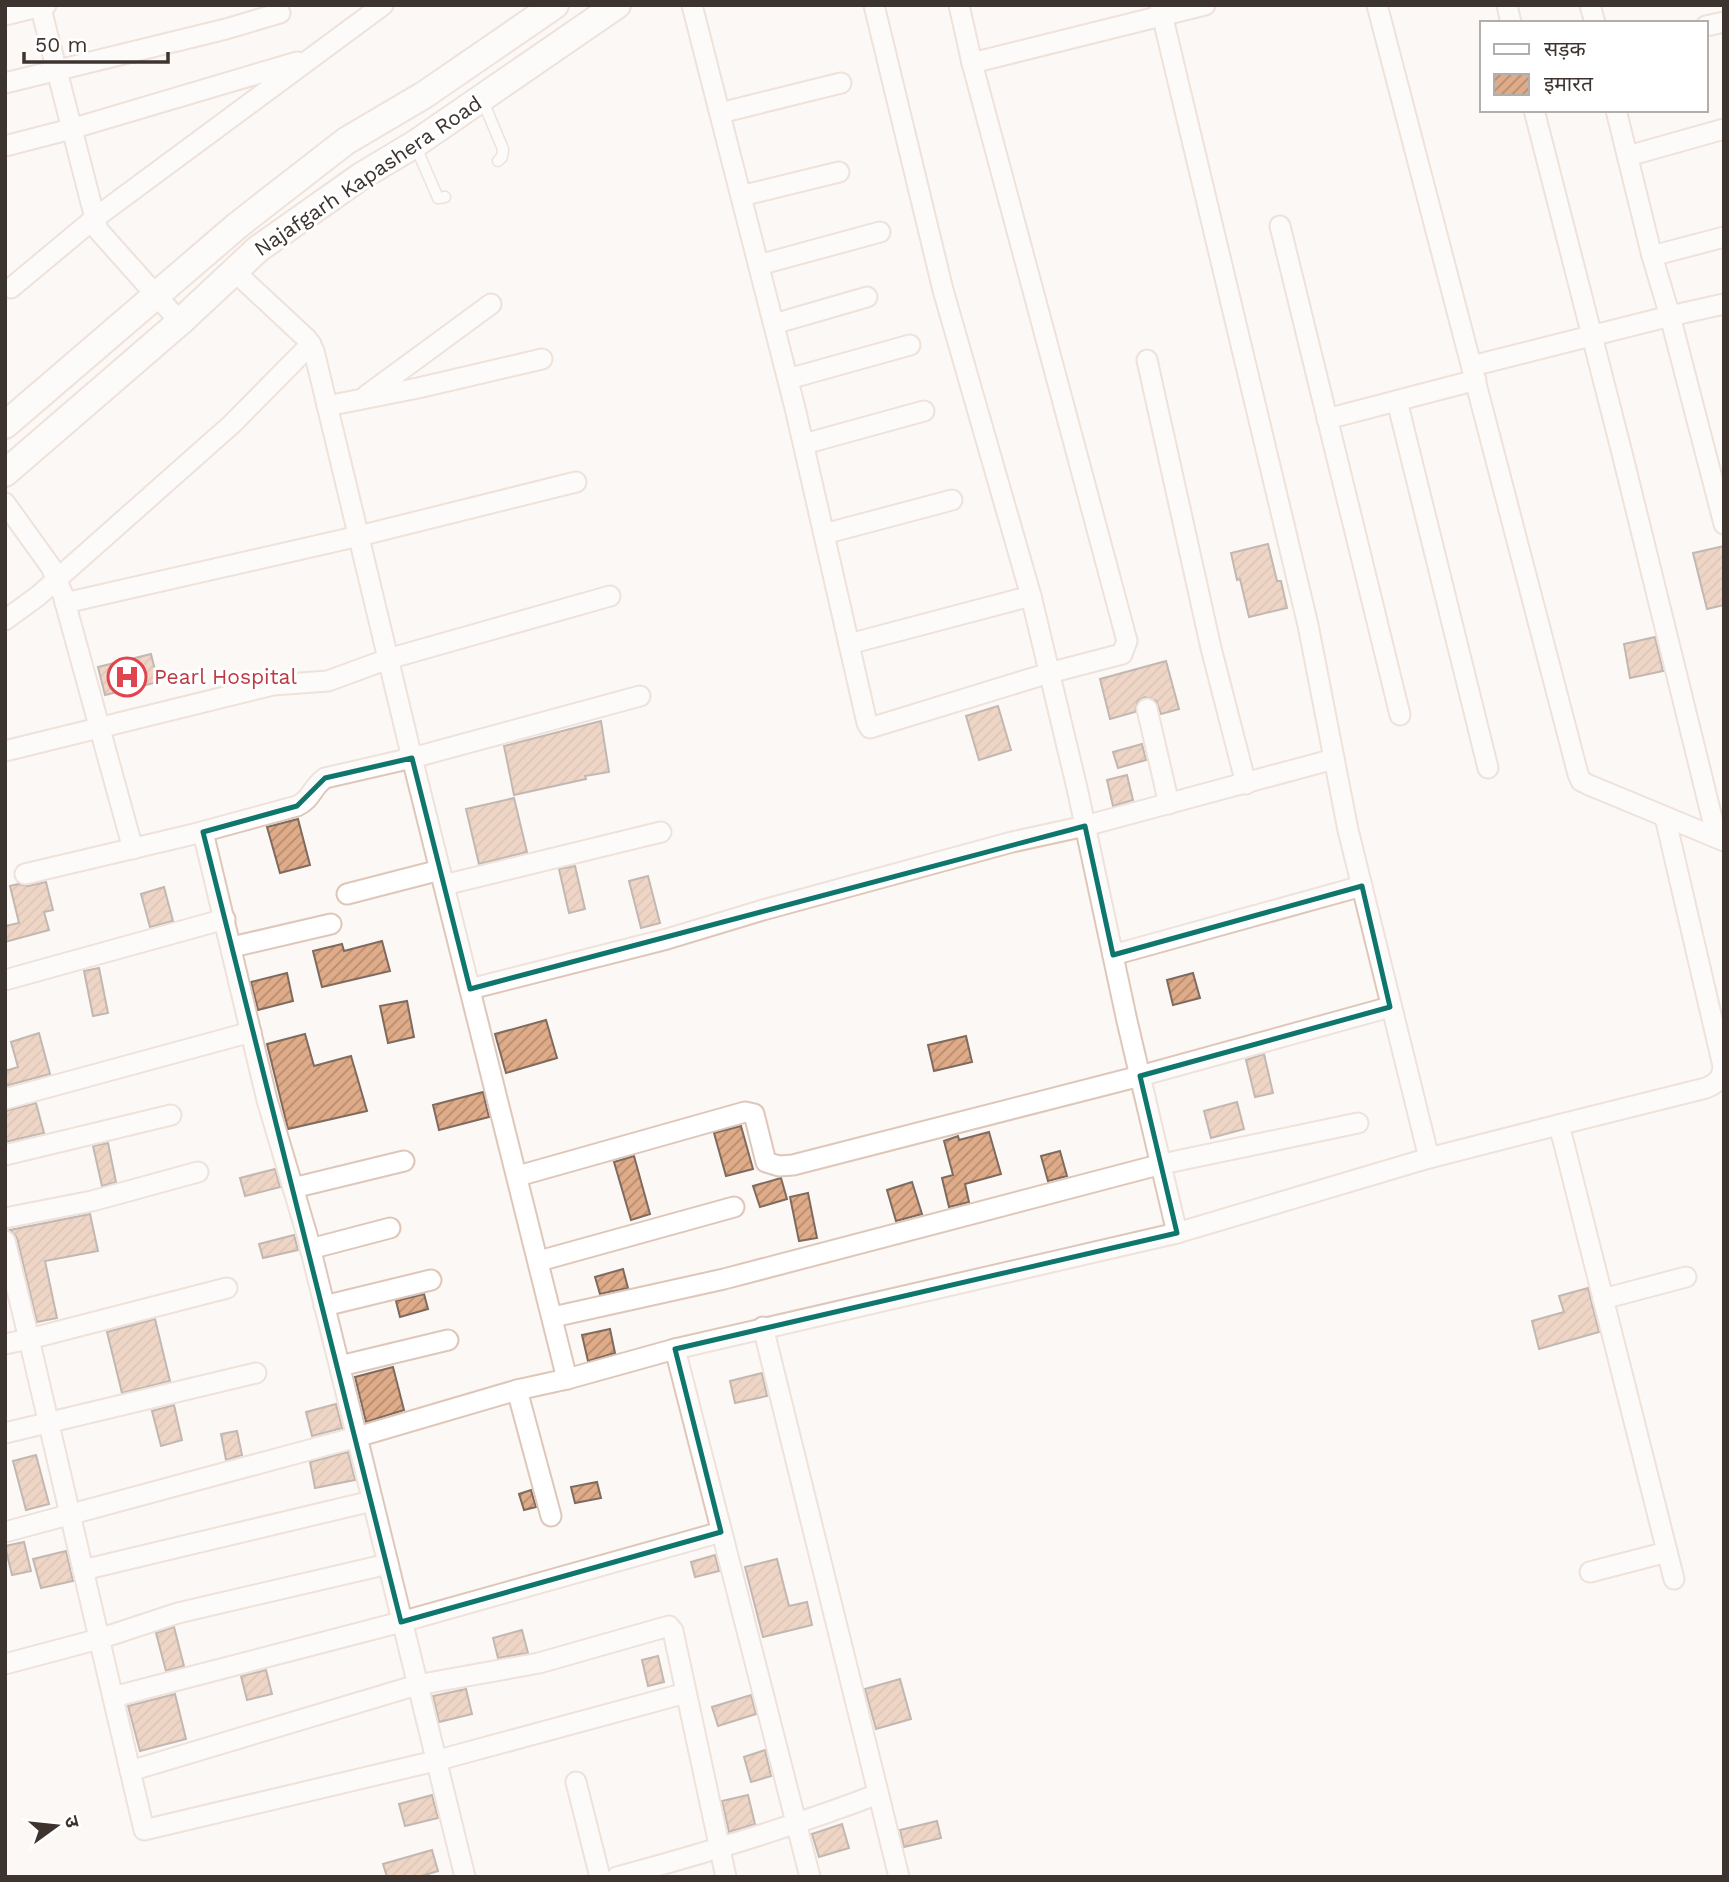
<svg xmlns="http://www.w3.org/2000/svg" width="1729" height="1882" viewBox="0 0 1729 1882" font-family="'Work Sans','Noto Sans Devanagari',sans-serif">
  <style>
    .building { fill: url(#building-hatch); stroke: #7f6b5e; stroke-width: 2 }
    .lines { fill: none; stroke-linecap: round; stroke-linejoin: round }
    .lane-casing { stroke: #dec7b9; stroke-width: 13 }
    .street-casing { stroke: #dec7b9; stroke-width: 23 }
    .secondary-casing { stroke: #dec7b9; stroke-width: 30 }
    .lane { stroke: #fff; stroke-width: 10 }
    .street { stroke: #fff; stroke-width: 19 }
    .secondary { stroke: #fff; stroke-width: 26 }
    .marked { fill: none; stroke: #0f766e; stroke-width: 5; stroke-linejoin: round }
    .labels { text-anchor: middle; stroke-width: 6; stroke-linejoin: round; paint-order: stroke }
    .street-label { font-size: 21px; fill: #3d342f; stroke: #fff }
    .health-label { font-size: 21px; fill: #be3a42; stroke: #fff; text-anchor: start }
  </style>
  <defs>
    <pattern id="building-hatch" width="6" height="6" patternUnits="userSpaceOnUse" patternTransform="scale(1.75)"><rect width="6" height="6" fill="#dfab89"/><path d="M-1 1l2-2M0 6l6-6M5 7l2-2" fill="none" stroke="#b68c70"/></pattern>
  </defs>
  <rect width="100%" height="100%" fill="#fcf8f5"/>
  <!-- building -->
  <g class="building">
    <path d="M1268 544 1277 581H1281L1287 608 1249 617 1240 579 1237 580 1231 553Z"/>
    <path d="M1724 546V605L1707 609 1693 553Z"/>
    <path d="M1655 637 1663 671 1630 678 1624 644Z"/>
    <path d="M151 654 158 682 105 695 98 667Z"/>
    <path d="M1166 661 1179 709 1161 714 1156 701 1145 697 1138 701 1135 712 1110 719 1100 679Z"/>
    <path d="M998 706 1011 750 979 760 966 716Z"/>
    <path d="M601 721 609 772 585 776 586 779 514 795 504 746Z"/>
    <path d="M1142 744 1146 760 1118 768 1113 752Z"/>
    <path d="M1127 775 1133 800 1113 806 1107 780Z"/>
    <path d="M514 798 527 852 479 864 466 809Z"/>
    <path d="M298 819 310 865 280 873 267 827Z"/>
    <path d="M575 866 585 909 569 913 559 869Z"/>
    <path d="M648 876 660 923 641 928 629 881Z"/>
    <path d="M46 882 53 910 44 912 49 930 5 942V926L19 923 10 886 18 884 28 886Z"/>
    <path d="M164 887 173 921 150 927 141 894Z"/>
    <path d="M382 941 390 971 322 987 313 951 342 944 344 951Z"/>
    <path d="M99 968 108 1013 93 1016 84 971Z"/>
    <path d="M287 973 293 1001 258 1010 251 982Z"/>
    <path d="M1193 973 1200 998 1173 1005 1167 980Z"/>
    <path d="M407 1001 414 1037 388 1043 380 1006Z"/>
    <path d="M546 1020 557 1058 506 1073 495 1034Z"/>
    <path d="M39 1033 50 1074 5 1086V1071L18 1067 11 1042Z"/>
    <path d="M305 1034 314 1066 351 1056 367 1111 288 1129 267 1044Z"/>
    <path d="M966 1036 972 1062 934 1071 928 1045Z"/>
    <path d="M1264 1054 1273 1093 1255 1097 1246 1060Z"/>
    <path d="M483 1092 489 1117 439 1130 433 1105Z"/>
    <path d="M1237 1102 1244 1129 1211 1138 1204 1111Z"/>
    <path d="M36 1103 44 1133 5 1142V1111Z"/>
    <path d="M741 1126 753 1169 726 1176 714 1133Z"/>
    <path d="M989 1132 1001 1174 965 1184 969 1202 949 1207 942 1178 953 1175 944 1141 958 1136 959 1140Z"/>
    <path d="M108 1143 116 1182 102 1186 93 1146Z"/>
    <path d="M1060 1151 1067 1176 1048 1181 1041 1156Z"/>
    <path d="M634 1156 650 1214 631 1220 614 1162Z"/>
    <path d="M275 1169 280 1187 245 1196 240 1178Z"/>
    <path d="M781 1178 787 1199 760 1207 753 1186Z"/>
    <path d="M912 1182 922 1214 896 1221 887 1190Z"/>
    <path d="M808 1193 817 1238 799 1241 790 1197Z"/>
    <path d="M90 1214 98 1251 45 1261 57 1318 37 1322 17 1238 10 1230Z"/>
    <path d="M294 1235 298 1250 263 1258 259 1244Z"/>
    <path d="M623 1269 628 1288 600 1294 595 1277Z"/>
    <path d="M1588 1288 1599 1332 1539 1349 1532 1321 1564 1312 1559 1296Z"/>
    <path d="M424 1294 428 1309 400 1317 396 1301Z"/>
    <path d="M155 1319 170 1381 122 1393 107 1332Z"/>
    <path d="M610 1329 615 1353 588 1361 582 1335Z"/>
    <path d="M393 1367 404 1410 366 1422 355 1377Z"/>
    <path d="M762 1373 767 1396 735 1403 730 1381Z"/>
    <path d="M336 1404 342 1428 312 1436 306 1412Z"/>
    <path d="M174 1405 182 1440 161 1446 152 1411Z"/>
    <path d="M237 1431 242 1455 226 1460 221 1434Z"/>
    <path d="M348 1452 355 1480 315 1488 310 1462Z"/>
    <path d="M36 1455 49 1504 26 1510 13 1461Z"/>
    <path d="M597 1482 601 1498 575 1503 571 1487Z"/>
    <path d="M531 1490 536 1507 524 1510 519 1494Z"/>
    <path d="M24 1542 31 1571 12 1575 5 1546Z"/>
    <path d="M66 1551 73 1581 41 1588 33 1559Z"/>
    <path d="M715 1555 719 1571 695 1577 691 1562Z"/>
    <path d="M777 1559 789 1606 807 1602 812 1625 763 1637 745 1567Z"/>
    <path d="M174 1627 184 1666 166 1671 156 1633Z"/>
    <path d="M522 1630 528 1653 498 1658 493 1638Z"/>
    <path d="M658 1656 664 1682 648 1686 642 1660Z"/>
    <path d="M266 1670 272 1694 247 1700 241 1676Z"/>
    <path d="M900 1679 911 1719 876 1729 865 1689Z"/>
    <path d="M466 1689 472 1714 439 1722 433 1696Z"/>
    <path d="M175 1694 186 1739 140 1751 128 1706Z"/>
    <path d="M751 1695 756 1714 718 1726 712 1707Z"/>
    <path d="M765 1750 771 1776 751 1782 744 1757Z"/>
    <path d="M432 1795 438 1818 405 1826 399 1804Z"/>
    <path d="M748 1795 755 1824 729 1832 722 1801Z"/>
    <path d="M937 1821 941 1838 904 1847 900 1830Z"/>
    <path d="M842 1824 849 1848 819 1857 812 1834Z"/>
    <path d="M432 1850 438 1871 418 1877H387L383 1864Z"/>
  </g>
  <g class="lines">
    <defs>
      <g id="lane">
        <path d="M482 99 503 149 502 157 498 161"/>
        <path d="M415 145 438 198 445 197"/>
      </g>
      <g id="street">
        <path d="M40 5 98 230 180 322"/>
        <path d="M692 5 795 408 867 723 870 728 1049 673 1122 654 1127 641 972 63 1205 5"/>
        <path d="M959 5 972 63"/>
        <path d="M1377 5 1578 774 1581 781 1589 785 1724 841"/>
        <path d="M1507 5 1511 23"/>
        <path d="M1590 5 1595 23"/>
        <path d="M1160 6 1308 625 1348 830 1429 1158"/>
        <path d="M5 15 46 5"/>
        <path d="M1706 26 1724 22"/>
        <path d="M5 83 226 29 280 13"/>
        <path d="M1534 110 1621 449 1717 838"/>
        <path d="M1616 110 1652 256 1670 316 1724 304"/>
        <path d="M720 113 841 83"/>
        <path d="M5 146 71 129 297 62"/>
        <path d="M1628 156 1724 129"/>
        <path d="M741 196 839 172"/>
        <path d="M1280 226 1400 715"/>
        <path d="M1652 256 1724 237"/>
        <path d="M759 265 880 232"/>
        <path d="M234 271 307 339 314 351 412 758 567 1379"/>
        <path d="M11 288 95 218 383 5"/>
        <path d="M774 324 867 297"/>
        <path d="M1147 360 1211 648 1246 784"/>
        <path d="M1472 366 1670 316 1724 524"/>
        <path d="M788 379 910 345"/>
        <path d="M367 395 491 304"/>
        <path d="M1397 401 1488 768"/>
        <path d="M327 406 418 388 542 359"/>
        <path d="M1327 419 1476 380"/>
        <path d="M804 444 924 411"/>
        <path d="M5 503 51 567 63 595 133 849"/>
        <path d="M824 534 952 500"/>
        <path d="M65 603 359 536 576 482"/>
        <path d="M5 620 38 596 232 424 311 344"/>
        <path d="M849 644 1031 596"/>
        <path d="M1147 709 1169 804"/>
        <path d="M5 751 273 685 328 681 388 659 610 596"/>
        <path d="M25 874 194 834 297 806C313 798 311 788 325 778L412 758 640 696"/>
        <path d="M444 885 661 832"/>
        <path d="M347 894 440 870"/>
        <path d="M232 947 331 924"/>
        <path d="M1113 955 1362 886"/>
        <path d="M5 980 225 919"/>
        <path d="M470 989 667 939 763 910 1012 842 1085 826 1334 759"/>
        <path d="M5 1099 251 1032"/>
        <path d="M1558 1125 1706 1088C1718 1083 1722 1078 1723 1066L1665 817"/>
        <path d="M5 1155 171 1115"/>
        <path d="M518 1176 745 1112 754 1114 766 1162 779 1166 793 1165 1140 1076 1390 1007"/>
        <path d="M293 1188 404 1161"/>
        <path d="M5 1218 92 1201 198 1172"/>
        <path d="M1177 1233 1429 1158 1558 1125 1563 1140 1674 1579"/>
        <path d="M5 1241 29 1339 227 1288"/>
        <path d="M310 1249 390 1228"/>
        <path d="M539 1261 734 1207"/>
        <path d="M1603 1299 1686 1277"/>
        <path d="M324 1306 431 1280"/>
        <path d="M553 1317 724 1279 1162 1164 1358 1123"/>
        <path d="M763 1327 899 1877"/>
        <path d="M5 1344 29 1339 144 1830 435 1761 686 1693"/>
        <path d="M675 1349 810 1877"/>
        <path d="M340 1366 448 1340"/>
        <path d="M517 1390 551 1516"/>
        <path d="M5 1433 256 1373"/>
        <path d="M5 1532 357 1437 307 1235 267 1100 203 832"/>
        <path d="M83 1570 372 1501"/>
        <path d="M1590 1572 1667 1552"/>
        <path d="M5 1664 99 1639 178 1613 388 1564"/>
        <path d="M113 1697 401 1622 721 1532"/>
        <path d="M130 1771 417 1685 539 1663 669 1626 673 1631 726 1877"/>
        <path d="M576 1782 600 1877"/>
        <path d="M465 1877 357 1437 517 1390 567 1379 675 1349 1177 1233 1127 1021 1077 788 1031 596 943 290 874 5"/>
        <path d="M617 1877C706 1853 792 1827 878 1794"/>
      </g>
      <g id="secondary">
        <path d="M5 425 238 225 346 141 424 95 555 5"/>
        <path d="M5 473 180 322 258 249 360 177 415 144 617 5"/>
      </g>
    </defs>
    <!-- lane casing -->
    <use href="#lane" class="lane-casing"/>
    <!-- street casing -->
    <use href="#street" class="street-casing"/>
    <!-- secondary casing -->
    <use href="#secondary" class="secondary-casing"/>
    <!-- lane -->
    <use href="#lane" class="lane"/>
    <!-- street -->
    <use href="#street" class="street"/>
    <!-- secondary -->
    <use href="#secondary" class="secondary"/>
  </g>
  <!-- marked area -->
  <path d="M0 0H1729V1882H0ZM412 758 470 989 1085 826 1113 955 1362 886 1390 1007 1140 1076 1177 1233 675 1349 721 1532 401 1622 203 832 297 806 325 778Z" fill="#fcf8f5" fill-opacity=".55" fill-rule="evenodd"/>
  <path class="marked" d="M412 758 470 989 1085 826 1113 955 1362 886 1390 1007 1140 1076 1177 1233 675 1349 721 1532 401 1622 203 832 297 806 325 778Z"/>
  <!-- icons -->
  <defs>
    <symbol id="hospital-ring" viewBox="-11 -11 22 22"><circle r="9.5" fill="#fff" stroke="#e0444e" stroke-width="1.5"/><path d="M-5-5h3v3.5h4V-5h3V5h-3V1.5h-4V5h-3Z" fill="#e0444e"/></symbol>
  </defs>
  <g fill-rule="evenodd">
    <use href="#hospital-ring" x="105" y="655" width="44" height="44"/>
  </g>
  <g class="labels">
    <!-- street labels -->
    <g class="street-label">
      <text transform="translate(368 176) rotate(-34)" y="7">Najafgarh Kapashera Road</text>
    </g>
    <!-- health labels -->
    <g class="health-label">
      <text x="154" y="684">Pearl Hospital</text>
    </g>
  </g>
  <!-- border -->
  <rect width="1729" height="1882" fill="none" stroke="#3d342f" stroke-width="14"/>
  <!-- legend -->
  <rect x="1480" y="21" width="228" height="91" fill="#ffffff" stroke="#b1aeac" stroke-width="2"/>
  <rect x="1494" y="44" width="35" height="10" fill="#ffffff" stroke="#b1aeac" stroke-width="2"/>
  <text x="1544" y="56" font-size="21" fill="#3d342f">सड़क</text>
  <rect x="1494" y="74" width="35" height="21" fill="url(#building-hatch)" stroke="#b1aeac" stroke-width="2"/>
  <text x="1544" y="91" font-size="21" fill="#3d342f">इमारत</text>
  <!-- north arrow -->
  <g transform="translate(56 1826) rotate(75)" stroke="#ffffff" stroke-width="5" paint-order="stroke">
  <path d="M0-5L12 26L0 18L-12 26Z" fill="#3d342f"/>
  <text y="-10" font-size="19" font-weight="bold" text-anchor="middle" fill="#3d342f">उ</text>
  </g>
  <!-- scale -->
  <path d="M24 52v10h144v-10" fill="none" stroke="#3d342f" stroke-width="3.5"/>
  <text x="35" y="52" font-size="21" fill="#3d342f" stroke="#ffffff" stroke-width="5" paint-order="stroke">50 m</text>
</svg>
